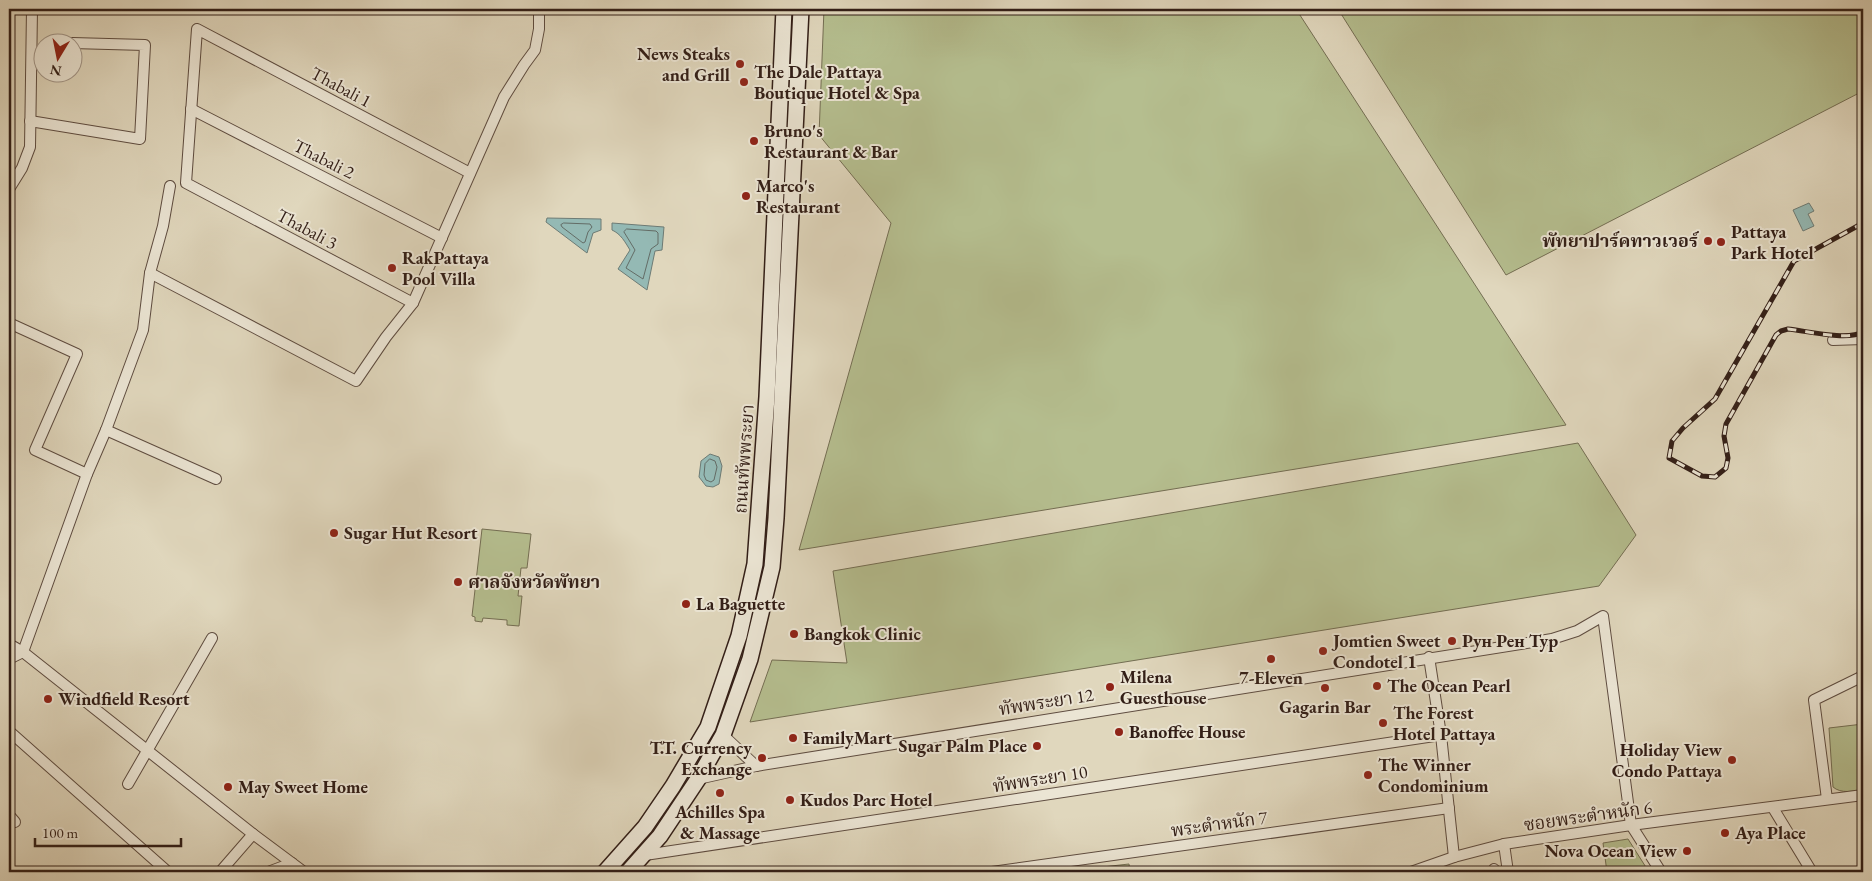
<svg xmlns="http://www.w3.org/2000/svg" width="1872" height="881" viewBox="0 0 1872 881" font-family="'EB Garamond','Noto Serif Thai',serif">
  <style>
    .green { fill: #b5be8f; stroke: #746e53 }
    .water { fill: #94b9b4; stroke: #6d7b75 }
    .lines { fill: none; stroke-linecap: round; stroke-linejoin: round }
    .shore { stroke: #636c66; stroke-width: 1 }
    .minor-casing { stroke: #5e4c40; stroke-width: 12 }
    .secondary-casing { stroke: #321e17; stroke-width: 18 }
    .minor { stroke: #ebe5d4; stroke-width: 10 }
    .secondary { stroke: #ebe5d4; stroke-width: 15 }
    .rail-casing { stroke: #321e17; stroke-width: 5 }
    .rail { stroke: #ebe5d4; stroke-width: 3; stroke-dasharray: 9; stroke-linecap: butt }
    .poi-dot { fill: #8f2418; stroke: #ebe5d4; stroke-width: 2 }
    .labels { text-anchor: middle; stroke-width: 4; stroke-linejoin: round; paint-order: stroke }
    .poi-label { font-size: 18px; font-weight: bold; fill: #321e17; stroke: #ebe5d4; text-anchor: start }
    .street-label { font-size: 18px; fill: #321e17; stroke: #ebe5d4 }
  </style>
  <rect width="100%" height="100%" fill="#e0d7bd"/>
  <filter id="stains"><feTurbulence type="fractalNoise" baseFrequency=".004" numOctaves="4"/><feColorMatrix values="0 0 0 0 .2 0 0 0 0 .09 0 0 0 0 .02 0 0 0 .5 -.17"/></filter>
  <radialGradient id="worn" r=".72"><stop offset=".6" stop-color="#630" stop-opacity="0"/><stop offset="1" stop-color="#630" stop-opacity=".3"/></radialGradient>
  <!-- green -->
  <g class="green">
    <path d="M824 9H1296L1566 425 799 550 891 223 819 135Z"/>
    <path d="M1338 9H1863V91L1506 275Z"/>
    <path d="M1578 443 1636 535 1599 586 750 722 772 660 847 663 833 571Z"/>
    <path d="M482 529 531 534 527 568H521L518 596H522L519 626 507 625V620L483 618 482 622 475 621V617L472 616Z"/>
    <path d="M1863 724V790C1854 791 1841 794 1833 787L1829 728Z"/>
    <path d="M1628 839 1649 872H1607L1603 843Z"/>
    <path d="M1129 864 1130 872H1058Z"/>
  </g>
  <!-- water -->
  <g class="water">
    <path d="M1809 203 1814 211 1808 214 1814 226 1803 231 1793 210Z"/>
    <path d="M547 218 601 219V230L593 233 587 253 546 222Z"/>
    <path d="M612 223 664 227 662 250 655 251 647 290 618 269 630 250C625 242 621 234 612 230Z"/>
    <path d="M710 454 719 457 722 466 719 484 713 487 706 486 699 477 701 461Z"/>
  </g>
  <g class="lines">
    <!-- shore -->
    <g class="shore">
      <path d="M564 223 590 224 592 227 588 232 585 242 583 243 562 227 561 225Z"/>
      <path d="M627 229 656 231 658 233V244L651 249 643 279 626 268 635 250 624 232Z"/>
      <path d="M710 459 715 461 717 467 714 480 711 482 706 480 704 475 705 464Z"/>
    </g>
    <defs>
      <g id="minor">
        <path d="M191 109 442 238"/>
        <path d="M30 121 140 139 145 45 72 43"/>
        <path d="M9 189 22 168 30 147 32 9"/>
        <path d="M150 273 356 381 386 337 413 303 504 97 524 65 535 50 539 29V9"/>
        <path d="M413 303 186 183 197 29 470 173"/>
        <path d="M9 323 77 354 35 450 87 474"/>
        <path d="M1833 340 1863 339"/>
        <path d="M106 430 216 479"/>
        <path d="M9 644 23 652 253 834 304 872"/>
        <path d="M1429 657 1441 735 1454 857"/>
        <path d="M9 659 23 652 87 474 106 430 143 330 150 273 163 226 170 186"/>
        <path d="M9 731 168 872"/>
        <path d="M723 735 756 766"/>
        <path d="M698 779 756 766 1552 639 1577 631 1603 616 1631 825 1661 872"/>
        <path d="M128 784 212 638"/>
        <path d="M1827 799 1814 700 1863 676"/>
        <path d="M1773 808 1812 872"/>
        <path d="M9 815 15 822"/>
        <path d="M1504 844 1508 872"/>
        <path d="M645 855 1441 735"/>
        <path d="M1494 869 1495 872"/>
        <path d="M220 872 253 834"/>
        <path d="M268 872 292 863"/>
        <path d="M992 872 1449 808"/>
        <path d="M1411 872 1454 857 1504 844 1631 825 1863 795"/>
      </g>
      <g id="secondary">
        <path d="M605 872 645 827 673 786 708 727 739 636 755 564 767 397 784 9"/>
        <path d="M628 872 660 836 698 779 723 735 750 659 772 567 776 518 782 397 801 9"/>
      </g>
    </defs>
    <!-- minor casing -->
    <use href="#minor" class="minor-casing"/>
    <!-- secondary casing -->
    <use href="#secondary" class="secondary-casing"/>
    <!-- minor -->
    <use href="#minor" class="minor"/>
    <!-- secondary -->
    <use href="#secondary" class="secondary"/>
    <defs>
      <path id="rail" d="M1863 223 1794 261 1715 399 1683 428 1672 441 1669 458 1702 476 1715 477 1726 468 1728 458 1724 436 1726 424 1776 335 1781 331 1788 329C1807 331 1847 341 1863 332"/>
    </defs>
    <!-- rail casing -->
    <use href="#rail" class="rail-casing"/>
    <!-- rail -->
    <use href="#rail" class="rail"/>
  </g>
  <!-- markers -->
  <g class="poi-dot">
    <circle cx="740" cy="64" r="5"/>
    <circle cx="744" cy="82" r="5"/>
    <circle cx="754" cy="141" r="5"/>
    <circle cx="746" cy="196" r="5"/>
    <circle cx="1708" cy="241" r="5"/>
    <circle cx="1721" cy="242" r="5"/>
    <circle cx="392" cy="268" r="5"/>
    <circle cx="334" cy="533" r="5"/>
    <circle cx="458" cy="582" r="5"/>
    <circle cx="686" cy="604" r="5"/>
    <circle cx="794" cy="634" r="5"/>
    <circle cx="1452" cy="641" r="5"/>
    <circle cx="1323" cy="651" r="5"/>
    <circle cx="1271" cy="659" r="5"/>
    <circle cx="1377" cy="686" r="5"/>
    <circle cx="1110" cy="687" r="5"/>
    <circle cx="1325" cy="688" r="5"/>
    <circle cx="48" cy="699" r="5"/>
    <circle cx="1383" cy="723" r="5"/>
    <circle cx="1119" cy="732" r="5"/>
    <circle cx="793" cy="738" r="5"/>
    <circle cx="1037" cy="746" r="5"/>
    <circle cx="762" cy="758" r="5"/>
    <circle cx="1732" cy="760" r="5"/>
    <circle cx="1368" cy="775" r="5"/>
    <circle cx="228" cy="787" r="5"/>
    <circle cx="720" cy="793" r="5"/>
    <circle cx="790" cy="800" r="5"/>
    <circle cx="1725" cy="833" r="5"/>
    <circle cx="1687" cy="851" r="5"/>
  </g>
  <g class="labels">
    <!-- poi labels -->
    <g class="poi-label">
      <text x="730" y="60" text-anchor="end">News Steaks<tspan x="730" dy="21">and Grill</tspan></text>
      <text x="754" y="78">The Dale Pattaya<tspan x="754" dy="21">Boutique Hotel &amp; Spa</tspan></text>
      <text x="764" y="137">Bruno's<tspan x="764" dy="21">Restaurant &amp; Bar</tspan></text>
      <text x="756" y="192">Marco's<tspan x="756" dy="21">Restaurant</tspan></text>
      <text x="1731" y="238">Pattaya<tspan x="1731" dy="21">Park Hotel</tspan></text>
      <text x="1698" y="247" text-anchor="end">พัทยาปาร์คทาวเวอร์</text>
      <text x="402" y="264">RakPattaya<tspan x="402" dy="21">Pool Villa</tspan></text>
      <text x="344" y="539">Sugar Hut Resort</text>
      <text x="468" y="588">ศาลจังหวัดพัทยา</text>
      <text x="696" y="610">La Baguette</text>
      <text x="804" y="640">Bangkok Clinic</text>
      <text x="1333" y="647">Jomtien Sweet<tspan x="1333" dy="21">Condotel 1</tspan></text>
      <text x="1462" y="647">Рун Рен Тур</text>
      <text x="1120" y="683">Milena<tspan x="1120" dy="21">Guesthouse</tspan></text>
      <text x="1271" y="684" text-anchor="middle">7-Eleven</text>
      <text x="1387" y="692">The Ocean Pearl</text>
      <text x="58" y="705">Windfield Resort</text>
      <text x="1325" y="713" text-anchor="middle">Gagarin Bar</text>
      <text x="1393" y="719">The Forest<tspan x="1393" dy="21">Hotel Pattaya</tspan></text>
      <text x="1129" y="738">Banoffee House</text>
      <text x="803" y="744">FamilyMart</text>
      <text x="1027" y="752" text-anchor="end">Sugar Palm Place</text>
      <text x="752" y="754" text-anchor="end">T.T. Currency<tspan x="752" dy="21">Exchange</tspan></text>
      <text x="1722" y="756" text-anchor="end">Holiday View<tspan x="1722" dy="21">Condo Pattaya</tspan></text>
      <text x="1378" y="771">The Winner<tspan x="1378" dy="21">Condominium</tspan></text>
      <text x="238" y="793">May Sweet Home</text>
      <text x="800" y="806">Kudos Parc Hotel</text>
      <text x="720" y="818" text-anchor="middle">Achilles Spa<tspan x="720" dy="21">&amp; Massage</tspan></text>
      <text x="1735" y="839">Aya Place</text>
      <text x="1677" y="857" text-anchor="end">Nova Ocean View</text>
    </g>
    <!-- street labels -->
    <g class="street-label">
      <text transform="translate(341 87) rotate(28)" y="6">Thabali 1</text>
      <text transform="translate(324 159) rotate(27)" y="6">Thabali 2</text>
      <text transform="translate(307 229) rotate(28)" y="6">Thabali 3</text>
      <text transform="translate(744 459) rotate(-86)" y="6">ถนนทัพพระยา</text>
      <text transform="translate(1046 702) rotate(-9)" y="6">ทัพพระยา 12</text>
      <text transform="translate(1040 779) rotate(-9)" y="6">ทัพพระยา 10</text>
      <text transform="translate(1588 816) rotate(-8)" y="6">ซอยพระตำหนัก 6</text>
      <text transform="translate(1219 824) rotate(-8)" y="6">พระตำหนัก 7</text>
    </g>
  </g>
  <!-- margin -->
  <rect width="1872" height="881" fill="none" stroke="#e0d7bd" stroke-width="30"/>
  <rect x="10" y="10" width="1852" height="861" fill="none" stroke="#321e17" stroke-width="2.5"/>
  <rect x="15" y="15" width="1842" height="851" fill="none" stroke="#321e17"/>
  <!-- north arrow -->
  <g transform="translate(58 58) rotate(190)"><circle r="24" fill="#ebe5d4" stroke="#a19588"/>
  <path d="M0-4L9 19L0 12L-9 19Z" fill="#8f2418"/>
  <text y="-8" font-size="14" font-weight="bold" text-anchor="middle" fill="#321e17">N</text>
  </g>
  <!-- scale -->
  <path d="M35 838v8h146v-8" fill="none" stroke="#321e17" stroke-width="2.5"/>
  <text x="42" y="838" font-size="15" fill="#321e17" stroke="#ebe5d4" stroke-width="4" paint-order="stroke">100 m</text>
  <rect width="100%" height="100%" filter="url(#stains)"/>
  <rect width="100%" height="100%" fill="url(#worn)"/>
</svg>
